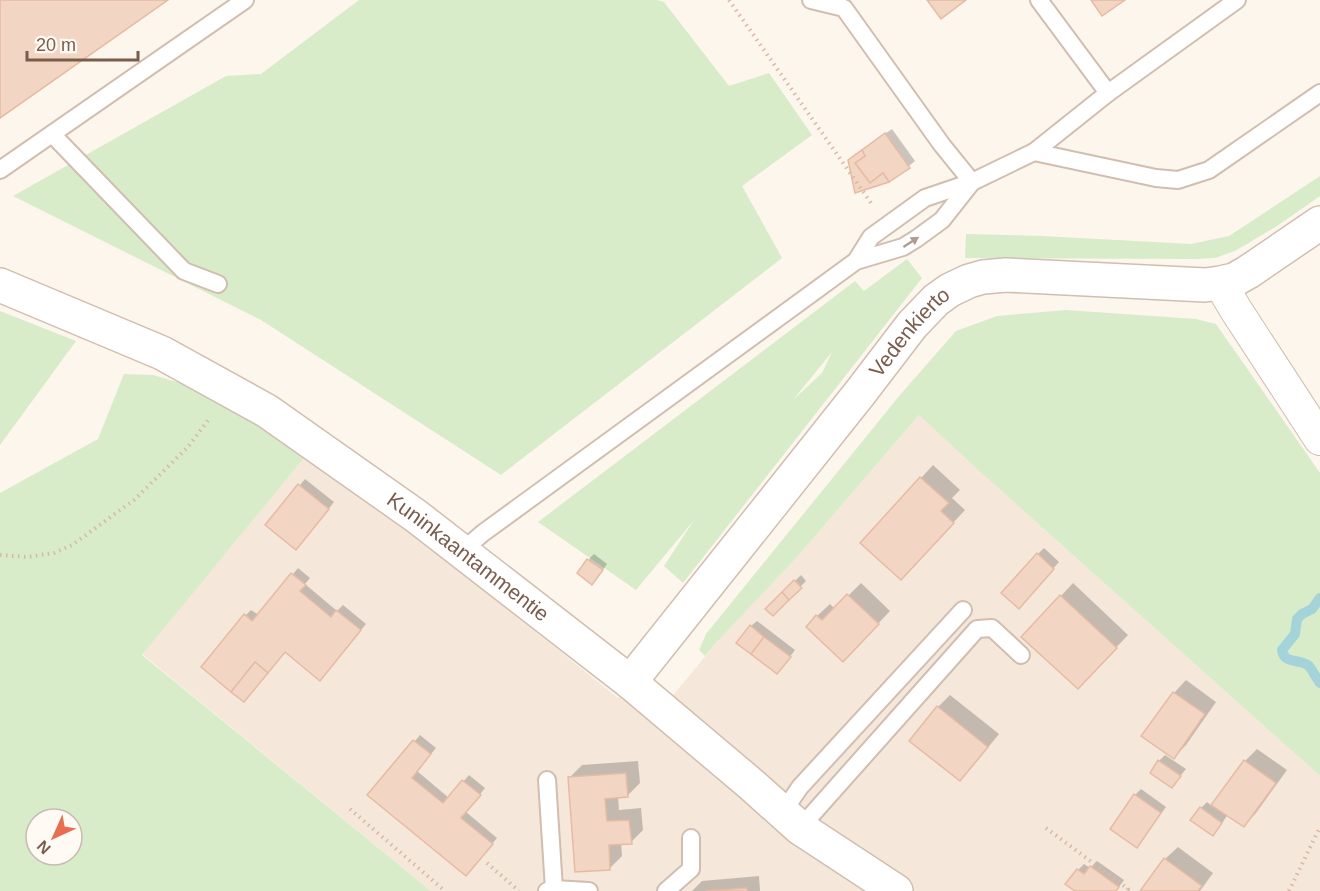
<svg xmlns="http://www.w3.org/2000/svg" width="1320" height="891" viewBox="0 0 1320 891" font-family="Arial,sans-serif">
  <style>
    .residential { fill: #f5e8da }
    .green { fill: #d8ecc9; fill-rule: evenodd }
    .shadow { fill: #0003 }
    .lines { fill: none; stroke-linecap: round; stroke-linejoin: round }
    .stream { stroke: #a5d3da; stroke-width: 10 }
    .building { fill: #f3d5c3; stroke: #e6bba3; stroke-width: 1.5 }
    .service-casing { stroke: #d1beb0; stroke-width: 20 }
    .minor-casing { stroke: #d1beb0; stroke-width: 34 }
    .tertiary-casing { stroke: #d1beb0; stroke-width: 36 }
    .path { stroke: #d9b8a5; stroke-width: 4; stroke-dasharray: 1.5 4.5; stroke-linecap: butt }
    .service { stroke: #fff; stroke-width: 16 }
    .minor { stroke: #fff; stroke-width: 32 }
    .tertiary { stroke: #fff; stroke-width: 33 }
    .oneway { fill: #af9d94 }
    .labels { text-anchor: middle; stroke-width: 6; stroke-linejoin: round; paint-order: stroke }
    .street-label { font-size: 21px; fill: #7a5c4d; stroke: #fffaf3 }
  </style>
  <rect width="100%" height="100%" fill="#fdf6ec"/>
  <!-- residential -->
  <path class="residential" d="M919 415 978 470 1320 776V891H431L142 654 308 453 557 649 618 698 630 682 662 709 716 643 797 557Z"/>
  <!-- green -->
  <g class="green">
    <path d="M359 0H657L664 2 729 86 769 73 812 135 742 186 782 258 501 475 261 320 13 196 226 76 261 74Z"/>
    <path d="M1320 176V196L1277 226 1235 251 1215 258 1195 259 965 258 966 234 1042 236 1191 244 1229 236Z"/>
    <path d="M907 259 922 278 683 583 664 566 694 520 636 590 538 522 855 281 864 291ZM832 352 822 373 793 400Z"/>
    <path d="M1066 310 1196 319 1216 324 1320 473V776L978 470 919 415 797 557 716 643 705 656 699 650 706 634 900 395 956 331 997 316Z"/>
    <path d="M0 311 76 341 0 445Z"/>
    <path d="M124 374 153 375 187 385 296 444 308 453 142 655 431 891H0V493L98 439ZM36 819H72V855H36Z"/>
  </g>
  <!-- shadow -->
  <g class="shadow">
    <path d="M892 129 915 161 909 166 849 160 855 154Z"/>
    <path d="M933 465 960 490 952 498 965 510 913 566 862 543Z"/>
    <path d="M305 479 334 502 302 542 267 525Z"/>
    <path d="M1044 548 1059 562 1024 601 1038 554Z"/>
    <path d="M594 554 607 564 598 577 588 560Z"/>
    <path d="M298 568 310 578 305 584 337 611 343 605 366 624 326 673 285 650 246 615 251 610 259 615Z"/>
    <path d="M801 575 806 581 773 614 767 609Z"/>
    <path d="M861 583 890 611 855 648 817 616 830 604 835 609Z"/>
    <path d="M1073 583 1128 635 1090 675 1023 637Z"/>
    <path d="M757 621 795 650 783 666 751 626Z"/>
    <path d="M1186 680 1216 702 1186 745 1174 757 1143 736 1174 693Z"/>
    <path d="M950 695 999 734 972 767 960 779 938 707Z"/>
    <path d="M420 735 436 748 417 771 449 798 469 775 485 788 466 812 497 838 472 868 370 795Z"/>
    <path d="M1257 749 1287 770 1256 813 1244 826 1228 814 1219 828 1201 808 1207 802 1212 806 1245 761Z"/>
    <path d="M1165 755 1186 769 1172 786 1159 761Z"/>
    <path d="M638 761 640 783 627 796H618L619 810 641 808 643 830 631 842 621 843 622 856 610 868 569 778 582 765Z"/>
    <path d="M1141 789 1166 807 1142 840 1135 795Z"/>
    <path d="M1178 847 1213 873 1200 891H1142L1165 859Z"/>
    <path d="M1097 861 1124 880 1116 891H1077L1078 870 1084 864 1090 868Z"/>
    <path d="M759 876 760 891H692L702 881Z"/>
  </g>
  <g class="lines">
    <!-- stream -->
    <path class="stream" d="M1320 598 1312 609 1302 614 1297 619 1295 634 1282 650C1284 665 1300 658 1309 666 1313 671 1316 678 1320 683"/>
  </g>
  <!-- building -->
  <g class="building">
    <path d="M0 0H168L0 118Z"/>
    <path d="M927 0H966L941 19Z"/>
    <path d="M1091 0H1125L1102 16Z"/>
    <path d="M885 133 910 168 889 182 883 173 870 183 855 163 865 156 862 150Z"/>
    <path d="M862 150 865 156 855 163 870 183 883 173 889 182 855 193 848 160Z"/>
    <path d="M920 477 949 503 941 511 954 523 901 580 860 543Z"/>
    <path d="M298 484 329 509 296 550 265 525Z"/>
    <path d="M1037 553 1054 569 1019 609 1001 593Z"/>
    <path d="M587 559 603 570 592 585 577 573Z"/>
    <path d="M291 573 306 585 300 591 331 617 336 610 361 630 320 681 285 652 268 673 255 662 231 692 201 667 244 614 252 621Z"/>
    <path d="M794 580 802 588 789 600 782 592Z"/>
    <path d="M782 592 789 600 773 616 765 609Z"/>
    <path d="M847 594 879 624 843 662 806 627 816 615 822 620Z"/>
    <path d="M1060 595 1117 648 1078 689 1021 637Z"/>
    <path d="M750 625 764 637 751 654 736 643Z"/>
    <path d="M764 637 791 657 777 674 751 654Z"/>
    <path d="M255 662 268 673 244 702 231 692Z"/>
    <path d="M1173 692 1205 714 1174 759 1141 736Z"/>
    <path d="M937 706 988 747 960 781 909 741Z"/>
    <path d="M413 740 431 754 412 778 443 803 462 780 481 795 461 818 493 844 466 876 367 795Z"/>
    <path d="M1158 760 1181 776 1172 788 1150 773Z"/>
    <path d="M1244 760 1276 783 1244 827 1211 805Z"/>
    <path d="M626 773 628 797 605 799 607 821 629 820 632 844 609 845 610 870 575 872 568 777Z"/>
    <path d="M1134 794 1161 813 1137 848 1110 829Z"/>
    <path d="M1200 807 1222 823 1213 836 1190 820Z"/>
    <path d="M1164 858 1202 886 1198 891H1140Z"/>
    <path d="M1090 866 1119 887 1116 891H1075L1065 884 1077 869 1084 874Z"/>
    <path d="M747 888V891H706Z"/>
  </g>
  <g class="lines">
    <defs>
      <g id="service">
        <path d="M811 0 844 8 942 145 972 182"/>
        <path d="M1039 0 1108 93"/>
        <path d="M52 134 184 271 218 284"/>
        <path d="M1034 152 1156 178 1178 180 1209 170 1320 93"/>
        <path d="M0 170 245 0"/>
        <path d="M856 261 871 237 925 198 972 182 1034 152 1108 93 1237 0"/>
        <path d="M462 551 483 533 856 261 903 247 916 239 942 220 972 182"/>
        <path d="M547 780 554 889"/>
        <path d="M783 812 800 787 963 610"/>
        <path d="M800 828 977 629 992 628 1021 655"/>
        <path d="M547 891 554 889 589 891"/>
        <path d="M666 891 691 869V838"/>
      </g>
      <path id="minor" d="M1220 283 1236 310 1320 439"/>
      <g id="tertiary">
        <path id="s1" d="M0 285 162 353 267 411 416 516 630 682 752 785 800 828 896 891"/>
        <path id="s2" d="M630 682 860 393 912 325 936 300 950 290 969 281 983 277 1006 275 1205 285 1220 283 1234 280 1248 272 1320 223"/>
      </g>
    </defs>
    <!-- service casing -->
    <use href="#service" class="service-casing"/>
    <!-- minor casing -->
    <use href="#minor" class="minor-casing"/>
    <!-- tertiary casing -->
    <use href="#tertiary" class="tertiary-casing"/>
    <!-- path -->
    <g class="path">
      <path d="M729 0 871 203"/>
      <path d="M0 555 27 557 54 553 72 545 134 500 188 447 209 419"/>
      <path d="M350 809 445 891"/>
      <path d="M1046 828 1128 889 1126 891"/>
      <path d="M487 863 519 891"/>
      <path d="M1289 891 1320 827"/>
    </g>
    <!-- service -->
    <use href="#service" class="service"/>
    <!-- minor -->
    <use href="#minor" class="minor"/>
    <!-- tertiary -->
    <use href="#tertiary" class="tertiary"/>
  </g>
  <!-- one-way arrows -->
  <defs><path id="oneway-solid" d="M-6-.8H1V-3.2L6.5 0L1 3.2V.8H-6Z" transform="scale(1.5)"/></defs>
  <use class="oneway" href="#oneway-solid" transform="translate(911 242) rotate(-33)"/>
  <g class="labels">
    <!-- street labels -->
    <g class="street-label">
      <text dy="7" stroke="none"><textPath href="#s2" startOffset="448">Vedenkierto</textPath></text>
      <text dy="7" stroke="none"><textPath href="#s1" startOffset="544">Kuninkaantammentie</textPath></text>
    </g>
  </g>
  <!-- north arrow -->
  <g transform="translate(54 837) rotate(225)"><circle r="28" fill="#fffaf3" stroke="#cabbb1" stroke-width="1.5"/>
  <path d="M0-4.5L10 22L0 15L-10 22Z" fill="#e76f51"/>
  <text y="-9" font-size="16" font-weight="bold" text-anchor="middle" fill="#7a5c4d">N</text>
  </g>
  <!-- scale -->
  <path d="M27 51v9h111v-9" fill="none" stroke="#7a5c4d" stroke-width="3"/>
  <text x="36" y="51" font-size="18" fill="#7a5c4d" stroke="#fffaf3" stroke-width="4.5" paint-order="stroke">20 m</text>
</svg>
